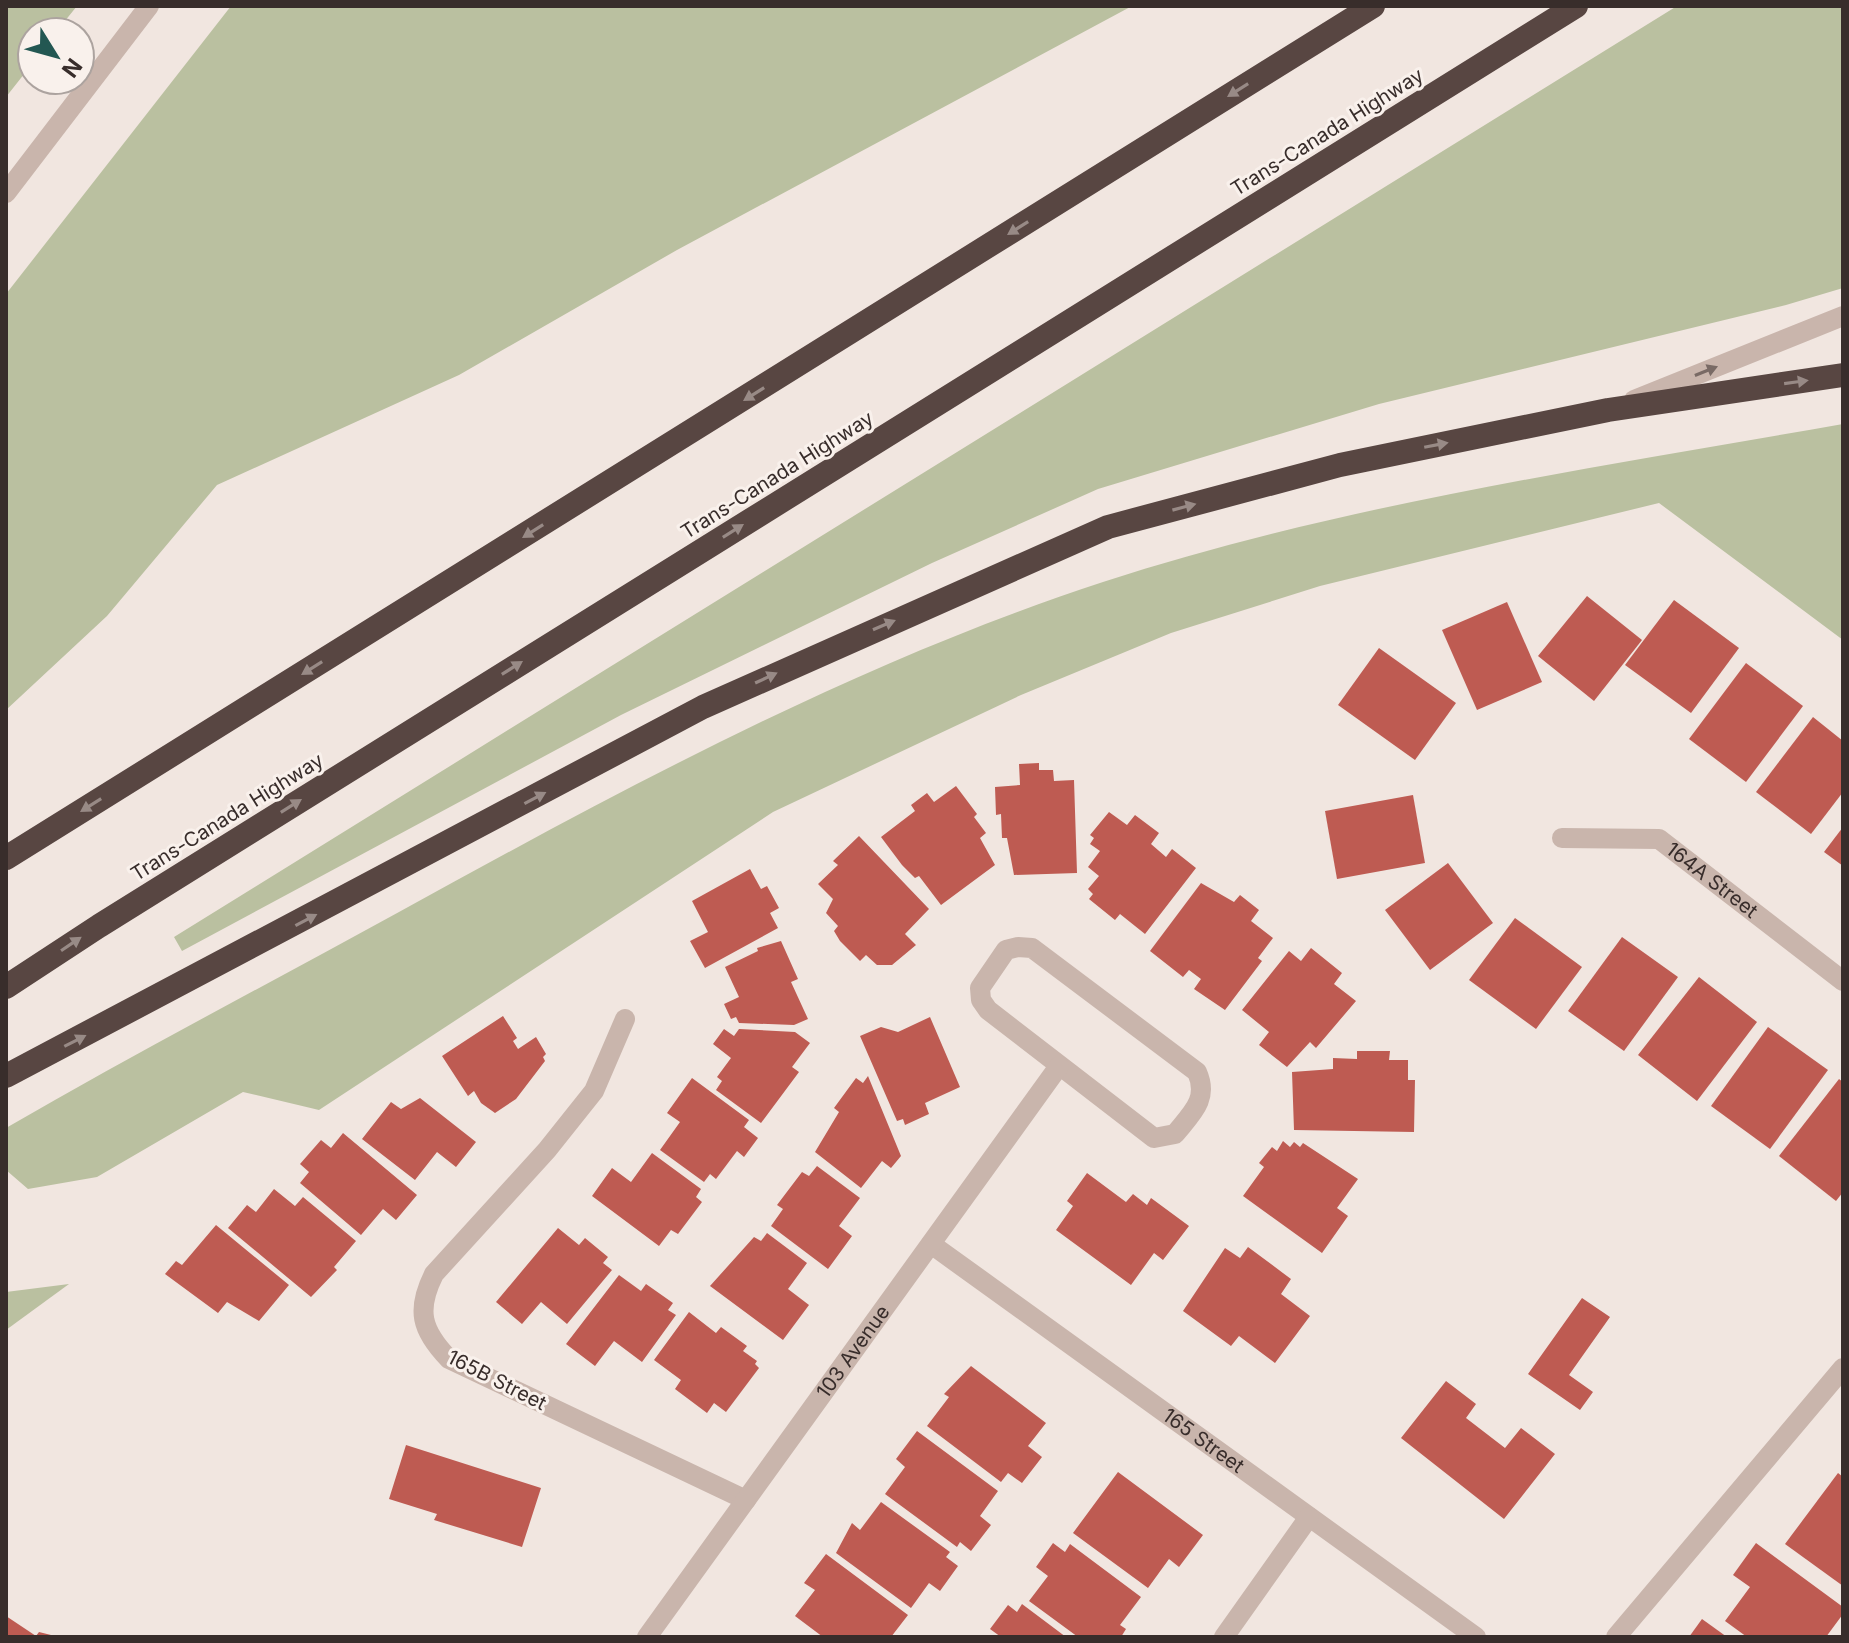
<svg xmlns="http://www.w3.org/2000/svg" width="1849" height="1643" viewBox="0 0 1849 1643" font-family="Inter,sans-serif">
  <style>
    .green { fill: #bac0a0 }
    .building { fill: #be5b52 }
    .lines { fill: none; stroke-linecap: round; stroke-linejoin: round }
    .minor { stroke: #c9b5ac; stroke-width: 20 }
    .highway { stroke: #584642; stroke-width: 24 }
    .oneway { fill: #988a86 }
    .oneway2 { fill: #796a65 }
    .labels { text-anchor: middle; stroke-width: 6; stroke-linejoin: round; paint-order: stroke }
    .street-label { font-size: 20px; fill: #382d2b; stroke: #f9f1ec }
  </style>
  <rect width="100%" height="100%" fill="#f1e6e0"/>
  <!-- green -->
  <g class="green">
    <path d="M6 6H77L56 32H32V64L6 97Z"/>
    <path d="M231 6H1132L677 250 459 375 217 485 107 616 6 710V294Z"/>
    <path d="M1677 6H1843V288L1786 305 1379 404 1098 489 932 563 621 715 182 951 174 937Z"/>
    <path d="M1843 424V640L1659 503 1320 586 1171 633 1021 695 773 812 319 1110 243 1092 97 1177 28 1189 6 1170V1128C135 1053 268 984 399 912 626 787 856 663 1103 582 1342 504 1595 468 1843 424Z"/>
    <path d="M69 1284 6 1330V1292Z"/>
  </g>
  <!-- building -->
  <g class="building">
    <path d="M1587 596 1642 640 1594 701 1538 656Z"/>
    <path d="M1674 600 1739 648 1691 713 1625 665Z"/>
    <path d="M1507 602 1542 682 1477 710 1442 630Z"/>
    <path d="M1379 648 1456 703 1415 760 1338 705Z"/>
    <path d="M1746 663 1803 706 1746 782 1689 739Z"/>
    <path d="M1813 717 1843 741V792L1811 834 1756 792Z"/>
    <path d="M1039 763V770H1053L1054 781 1074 780 1077 873 1014 875 1007 838H1002L1001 814 996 815 995 787 1020 785 1019 764Z"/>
    <path d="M956 786 977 814 974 817 986 833 980 838 995 865 941 905 919 876 915 878 902 865 881 837 915 811 911 805 927 793 934 802Z"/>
    <path d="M1413 795 1425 863 1337 879 1325 811Z"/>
    <path d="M1109 812 1127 825 1135 815 1159 833 1151 844 1166 857 1172 849 1196 868 1145 934 1120 914 1115 920 1089 899 1093 894 1088 889 1099 876 1088 867 1100 851 1090 844 1094 838 1090 835Z"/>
    <path d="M1843 827V866L1824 852Z"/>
    <path d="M859 836 929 909 905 934 916 945 892 965H877L866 955 860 961 840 941 834 931 838 926 826 913 833 899 818 884 838 865 833 861Z"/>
    <path d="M1448 863 1493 923 1430 970 1385 910Z"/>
    <path d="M750 869 761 889 767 886 779 908 770 913 778 928 705 968 690 941 708 932 692 901Z"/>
    <path d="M1201 883 1234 902 1240 895 1259 910 1251 921 1273 938 1258 958 1262 961 1225 1010 1194 989 1201 979 1189 970 1183 977 1150 951Z"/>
    <path d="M1515 918 1582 967 1536 1029 1469 980Z"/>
    <path d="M1622 937 1678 977 1624 1051 1568 1011Z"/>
    <path d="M781 941 798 979 791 982 808 1019 794 1025 739 1023 736 1017 731 1019 724 1004 739 997 725 967 758 951 757 948Z"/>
    <path d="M1311 948 1342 973 1334 984 1356 1001 1316 1048 1310 1042 1287 1067 1259 1045 1269 1032 1242 1010 1289 951 1301 961Z"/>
    <path d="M1699 977 1757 1022 1697 1101 1638 1055Z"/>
    <path d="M503 1016 517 1038 513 1041 518 1049 536 1037 546 1054 543 1057 545 1061 516 1099 495 1113 481 1103 474 1091 468 1096 442 1056Z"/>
    <path d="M930 1017 960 1087 925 1103 929 1114 905 1125 903 1119 897 1121 860 1036 881 1027 898 1032Z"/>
    <path d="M1768 1027 1828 1070 1770 1149 1711 1106Z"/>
    <path d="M724 1029 734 1036 739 1029 795 1032 810 1043 792 1067 799 1072 761 1123 716 1090 722 1081 717 1077 731 1058 713 1044Z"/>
    <path d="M1357 1051H1390L1389 1060H1408V1080H1415L1414 1132 1294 1130 1292 1072 1333 1069V1058L1357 1059Z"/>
    <path d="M868 1076 901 1156 891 1168 882 1161 861 1188 815 1152 839 1112 834 1108 856 1078 863 1083Z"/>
    <path d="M692 1078 749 1120 744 1127 758 1138 744 1157 737 1151 716 1179 710 1174 704 1182 660 1150 680 1122 667 1113Z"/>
    <path d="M1839 1079 1843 1082V1192L1836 1201 1779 1156Z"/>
    <path d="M420 1098 476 1142 456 1167 437 1152 415 1180 362 1139 391 1102 401 1109Z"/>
    <path d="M343 1133 417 1195 396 1220 383 1209 361 1235 300 1183 309 1172 300 1164 321 1140 331 1148Z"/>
    <path d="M1283 1141 1290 1147 1294 1142 1300 1147 1303 1143 1358 1179 1337 1208 1348 1216 1322 1253 1243 1196 1264 1167 1259 1163 1272 1147 1277 1151Z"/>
    <path d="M652 1153 701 1189 696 1197 702 1202 678 1234 671 1230 659 1246 592 1196 612 1168 631 1182Z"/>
    <path d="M817 1166 860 1198 839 1226 852 1236 828 1269 771 1226 783 1209 777 1205 802 1172 809 1176Z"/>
    <path d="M1087 1173 1126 1202 1133 1194 1147 1205 1151 1198 1189 1226 1163 1260 1154 1253 1131 1285 1056 1230 1073 1206 1067 1201Z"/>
    <path d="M274 1189 295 1206 303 1197 356 1241 334 1267 337 1270 311 1297 228 1228 247 1205 256 1212Z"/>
    <path d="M216 1225 289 1285 259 1321 227 1302 218 1313 165 1274 176 1261 182 1265Z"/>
    <path d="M558 1228 579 1245 585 1238 608 1257 603 1263 612 1270 567 1324 541 1302 522 1324 496 1302Z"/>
    <path d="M767 1233 807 1263 788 1289 809 1305 783 1340 710 1286 754 1237 761 1241Z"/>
    <path d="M1248 1247 1291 1279 1281 1294 1310 1316 1275 1363 1239 1336 1231 1346 1183 1311 1225 1248 1240 1258Z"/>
    <path d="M619 1275 641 1291 646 1284 673 1303 668 1310 676 1315 642 1362 614 1341 595 1366 566 1344Z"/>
    <path d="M1582 1298 1610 1317 1569 1375 1593 1392 1580 1410 1528 1374Z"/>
    <path d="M689 1312 716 1333 721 1327 747 1346 743 1351 757 1361 755 1364 759 1368 726 1412 714 1403 707 1413 675 1389 681 1380 654 1360Z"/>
    <path d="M971 1366 1046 1423 1028 1446 1042 1457 1022 1483 1008 1473 1001 1482 927 1426 949 1397 944 1394Z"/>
    <path d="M1446 1381 1476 1404 1466 1418 1505 1448 1521 1428 1555 1454 1504 1519 1401 1438Z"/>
    <path d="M917 1431 998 1491 980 1516 991 1525 971 1551 960 1542 957 1547 885 1494 905 1467 896 1459Z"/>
    <path d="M406 1445 541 1488 522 1547 434 1520 437 1514 389 1499Z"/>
    <path d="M1118 1472 1203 1535 1179 1567 1169 1559 1148 1588 1073 1533Z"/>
    <path d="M1838 1473 1843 1477V1586L1785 1544Z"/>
    <path d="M881 1502 950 1552 946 1557 958 1566 940 1591 929 1583 911 1608 836 1553 852 1523 860 1530Z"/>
    <path d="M1053 1543 1065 1552 1070 1544 1141 1597 1120 1625 1126 1629 1121 1637H1078L1029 1601 1048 1576 1036 1567Z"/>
    <path d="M1756 1543 1843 1607V1614L1826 1637H1747L1725 1621 1750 1587 1733 1575Z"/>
    <path d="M826 1554 908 1615 891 1637H823L795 1616 815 1590 804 1583Z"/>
    <path d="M1022 1604 1066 1637H1001L990 1629 1008 1605 1017 1612Z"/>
    <path d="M6 1616 36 1636 39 1632 59 1637H6Z"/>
    <path d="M1702 1619 1727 1637H1689Z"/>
  </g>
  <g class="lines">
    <!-- minor -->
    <g class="minor">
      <path d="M6 193 149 6"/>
      <path d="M1634 400 1843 316"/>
      <path id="s1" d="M1562 838 1659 839 1843 981"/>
      <path d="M1018 947 1032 948 1197 1072C1209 1099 1192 1113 1175 1134L1154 1138 988 1010 981 1000 980 988 1006 950Z"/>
      <path d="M625 1019 594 1091 547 1150 434 1274C416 1310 421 1330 449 1359L746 1500"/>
      <path id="s2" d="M931 1244 1476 1637"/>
      <path id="s3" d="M647 1637 1059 1066"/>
      <path d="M1224 1637 1309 1517"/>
      <path d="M1616 1637 1843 1368"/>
    </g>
    <!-- highway -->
    <g class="highway">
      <path d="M6 858 1373 6"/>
      <path d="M6 987 99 926 1576 6"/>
      <path d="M6 1076 703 707 1108 527 1340 465 1608 410 1843 375"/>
    </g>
  </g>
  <!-- one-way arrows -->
  <defs><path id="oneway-solid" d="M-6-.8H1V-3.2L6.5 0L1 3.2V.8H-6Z" transform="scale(2)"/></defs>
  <g class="oneway">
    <use href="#oneway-solid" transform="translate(1238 90) rotate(148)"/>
    <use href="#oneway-solid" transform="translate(1018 228) rotate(148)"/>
    <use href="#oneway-solid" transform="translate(1796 382) rotate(-8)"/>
    <use href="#oneway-solid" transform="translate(754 394) rotate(148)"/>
    <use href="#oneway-solid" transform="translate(1436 445) rotate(-11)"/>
    <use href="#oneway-solid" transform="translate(1184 507) rotate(-15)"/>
    <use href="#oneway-solid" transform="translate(533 531) rotate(148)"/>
    <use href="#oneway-solid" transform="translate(733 531) rotate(-32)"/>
    <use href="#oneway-solid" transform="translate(884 625) rotate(-23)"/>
    <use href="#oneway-solid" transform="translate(312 668) rotate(148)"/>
    <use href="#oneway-solid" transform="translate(512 668) rotate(-32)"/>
    <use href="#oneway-solid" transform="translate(766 678) rotate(-25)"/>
    <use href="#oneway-solid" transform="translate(535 798) rotate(-28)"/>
    <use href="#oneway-solid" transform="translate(91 805) rotate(148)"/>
    <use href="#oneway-solid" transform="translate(291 806) rotate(-32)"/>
    <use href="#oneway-solid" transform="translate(306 920) rotate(-28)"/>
    <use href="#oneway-solid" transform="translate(71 944) rotate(-34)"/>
    <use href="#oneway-solid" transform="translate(75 1041) rotate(-27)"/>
  </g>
  <use class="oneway2" href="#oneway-solid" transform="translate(1706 371) rotate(-22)"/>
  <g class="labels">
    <!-- street labels -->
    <g class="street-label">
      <text transform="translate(1327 132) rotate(-32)" y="7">Trans-Canada Highway</text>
      <text transform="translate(777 475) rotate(-32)" y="7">Trans-Canada Highway</text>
      <text transform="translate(227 817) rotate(-32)" y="7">Trans-Canada Highway</text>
      <text dy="7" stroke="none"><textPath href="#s1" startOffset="164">164A Street</textPath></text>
      <text dy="7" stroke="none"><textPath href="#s3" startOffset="352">103 Avenue</textPath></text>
      <text transform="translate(497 1380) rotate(27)" y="7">165B Street</text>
      <text dy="7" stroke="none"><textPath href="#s2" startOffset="336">165 Street</textPath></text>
    </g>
  </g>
  <!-- border -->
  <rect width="1849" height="1643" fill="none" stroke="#382d2b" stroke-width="16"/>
  <!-- north arrow -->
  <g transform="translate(56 56) rotate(127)"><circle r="38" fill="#f9f1ec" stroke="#aca39f" stroke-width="2"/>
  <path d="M0-6L14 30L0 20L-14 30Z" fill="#235752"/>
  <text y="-12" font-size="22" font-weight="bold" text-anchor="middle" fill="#382d2b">N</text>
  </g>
</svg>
